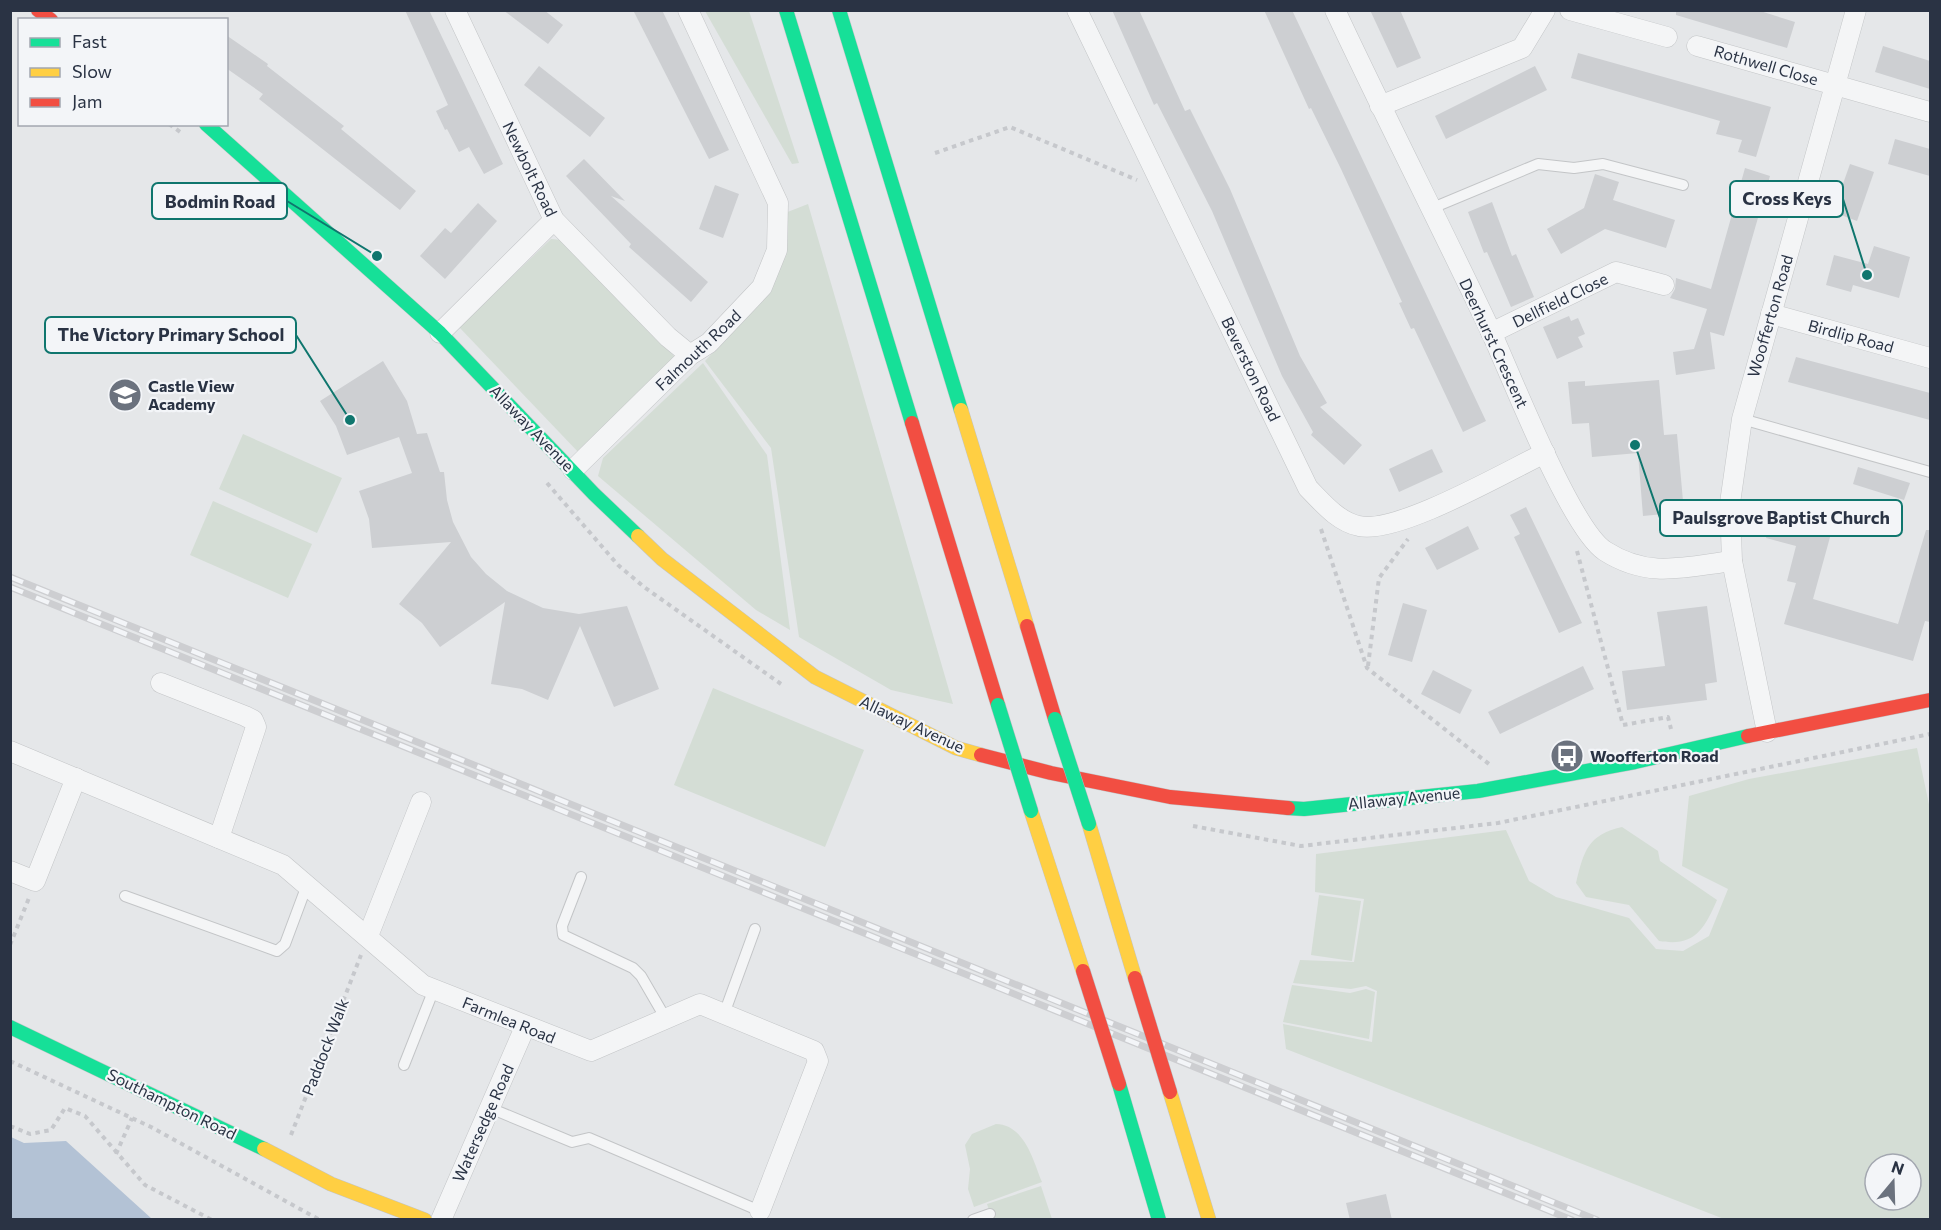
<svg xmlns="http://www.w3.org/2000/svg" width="1941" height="1230" viewBox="0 0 1941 1230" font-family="Commissioner,sans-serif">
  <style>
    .green { fill: #d4ddd5; fill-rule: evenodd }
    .water { fill: #b3c2d5 }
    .building { fill: #cdcfd2 }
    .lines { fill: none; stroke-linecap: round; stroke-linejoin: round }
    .lane-casing { stroke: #c3c5c7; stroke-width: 12 }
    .street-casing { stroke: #c3c5c7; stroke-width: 21 }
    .fast-casing { stroke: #c3c5c7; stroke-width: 15 }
    .slow-casing { stroke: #c3c5c7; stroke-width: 15 }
    .jam-casing { stroke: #c3c5c7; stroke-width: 15 }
    .path { stroke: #c6c8cc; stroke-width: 4; stroke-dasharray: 4.5 4.5; stroke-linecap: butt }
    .lane { stroke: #f4f5f6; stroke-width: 10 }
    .street { stroke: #f4f5f6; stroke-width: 20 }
    .fast { stroke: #16e098; stroke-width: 14 }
    .slow { stroke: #ffcf43; stroke-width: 14 }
    .jam { stroke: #f24e42; stroke-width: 14 }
    .rail-casing { stroke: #cdced1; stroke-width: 7 }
    .rail { stroke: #f3f5f8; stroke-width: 4.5; stroke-dasharray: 14; stroke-linecap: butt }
    .fast-bridge-casing { stroke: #b7b9be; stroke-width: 15; stroke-linecap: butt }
    .jam-bridge-casing { stroke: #b7b9be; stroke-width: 15; stroke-linecap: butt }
    .fast-bridge { stroke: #16e098; stroke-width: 14 }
    .jam-bridge { stroke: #f24e42; stroke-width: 14 }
    .labels { text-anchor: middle; stroke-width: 4.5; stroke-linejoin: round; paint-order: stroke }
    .street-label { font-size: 16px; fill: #2a3344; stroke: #f3f5f8 }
    .poi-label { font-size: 16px; font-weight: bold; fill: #2a3344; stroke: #f3f5f8; text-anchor: start }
    .leader { fill: none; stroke: #0f766e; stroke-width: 2 }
    .callout-dot { fill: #0f766e; stroke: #f3f5f8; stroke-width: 2 }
    .callout { fill: #f3f5f8; stroke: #0f766e; stroke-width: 2 }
    .callout-label { font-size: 18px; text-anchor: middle; font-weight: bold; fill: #2a3344 }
  </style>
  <rect width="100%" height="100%" fill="#e5e7e9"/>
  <!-- green -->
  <g class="green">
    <path d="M705 11H749L799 163 792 164Z"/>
    <path d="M808 204 953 704 891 690 799 637 771 448 705 361 764 298 785 213Z"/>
    <path d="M551 239 562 240 675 357 580 454 459 327Z"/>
    <path d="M703 363 767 455 790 630 756 610 598 476 603 458Z"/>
    <path d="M243 434 342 478 317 533 219 489Z"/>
    <path d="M213 501 312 544 288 598 190 555Z"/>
    <path d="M713 688 864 750 825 847 674 785Z"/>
    <path d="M1917 748 1930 809V1219H1724L1286 1049 1283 1024 1372 1042 1377 991 1366 986 1351 989 1293 983 1300 960 1354 962 1364 899 1315 892 1316 854 1506 830 1529 881 1556 897 1629 918 1656 949 1683 951 1709 936 1728 889 1682 866 1689 796 1749 779ZM1875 1164H1911V1200H1875Z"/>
    <path d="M1622 827 1658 851 1660 861 1717 900C1704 930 1694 947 1659 941L1629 905 1586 897 1576 883C1584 850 1588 835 1622 827Z"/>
    <path d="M1319 895 1361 901 1352 961 1311 955Z"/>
    <path d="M1292 985 1350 993 1366 989 1375 992 1369 1039 1283 1022Z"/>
    <path d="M996 1124C1025 1125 1033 1160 1042 1182L974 1207 968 1189 970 1169 965 1145 972 1134Z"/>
    <path d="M1041 1186 1052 1219H992L987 1204Z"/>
  </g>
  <!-- water -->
  <path class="water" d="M11 1137 24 1143 66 1141 152 1219H11Z"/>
  <!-- building -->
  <g class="building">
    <path d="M405 10H429L503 164 484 174 469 147 459 152 447 129 445 130 436 111 448 105Z"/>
    <path d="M503 10H544L563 25 548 44Z"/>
    <path d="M633 10H662L729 150 709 159Z"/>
    <path d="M1112 10H1139L1185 111 1190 109 1230 189 1300 356 1327 403 1320 407 1362 445 1344 465 1311 435 1313 432 1282 376 1212 211 1157 103 1154 105Z"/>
    <path d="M1264 10H1292L1486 421 1463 432 1414 328 1411 329 1399 303 1402 302 1341 169 1311 108 1309 109Z"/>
    <path d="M1370 10H1400L1421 58 1397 68Z"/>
    <path d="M1676 10H1757L1795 22 1787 48 1676 15Z"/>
    <path d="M226 35 268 64 267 66 344 126 341 129 416 191 400 210 259 99 263 94 226 68Z"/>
    <path d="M1883 46 1930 61V89L1875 72Z"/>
    <path d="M1578 53 1771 107 1756 157 1738 152 1742 140 1716 134 1720 121 1571 78Z"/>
    <path d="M539 66 605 118 590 137 524 85Z"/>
    <path d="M1535 66 1547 90 1446 139 1435 116Z"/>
    <path d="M1895 139 1930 149V176L1888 164Z"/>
    <path d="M584 159 625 201 611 196 708 282 691 302 629 247 631 244 566 176Z"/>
    <path d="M1850 164 1874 172 1857 221 1833 212Z"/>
    <path d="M1745 168 1770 176 1724 336 1710 332 1715 369 1676 375 1673 352 1694 349 1707 309 1670 298 1675 289 1676 278 1711 289Z"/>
    <path d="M1595 174 1619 182 1613 200 1675 220 1666 248 1605 229 1561 254 1547 229 1584 208Z"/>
    <path d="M715 185 739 194 723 238 699 229Z"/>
    <path d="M1492 202 1512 256 1516 254 1534 297 1511 307 1487 252 1484 253 1468 212Z"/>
    <path d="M478 203 497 221 445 279 420 256 445 228 451 233Z"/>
    <path d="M1874 246 1910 257 1899 298 1853 285 1851 292 1826 285 1834 255 1868 264Z"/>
    <path d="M1569 316 1571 321 1578 318 1585 334 1578 337 1583 347 1557 359 1543 327Z"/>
    <path d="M1796 357 1930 393V420L1788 382Z"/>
    <path d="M383 361 407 401 417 434 427 433 440 472H444L447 500 453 522 471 557 486 574 507 591 543 608 579 614 627 606 659 689 614 707 580 626 548 700 522 689 491 684 505 602 440 647 422 623 399 604 451 542 372 548 369 519 359 491 412 473 399 437 347 455 336 426 320 401Z"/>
    <path d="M1659 380 1664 435 1677 434 1684 512 1643 516 1638 453 1592 457 1589 423 1572 424 1568 382 1585 381V386Z"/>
    <path d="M1432 449 1443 472 1399 492 1389 469Z"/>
    <path d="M1858 467 1910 483 1904 500 1853 484Z"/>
    <path d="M1776 502 1835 519 1813 599 1898 624 1926 530H1930V622L1925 621 1913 661 1784 624 1796 583 1787 581 1796 546 1766 538Z"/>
    <path d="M1526 507 1582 623 1559 633 1514 537 1520 534 1510 515Z"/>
    <path d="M1468 526 1479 549 1437 570 1425 548Z"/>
    <path d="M1403 603 1427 610 1412 662 1388 655Z"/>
    <path d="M1707 606 1717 682 1705 684 1707 700 1627 710 1622 671 1665 666 1657 612Z"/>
    <path d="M1583 666 1594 689 1500 734 1488 712Z"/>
    <path d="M1433 670 1472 690 1460 714 1421 694Z"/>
    <path d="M1386 1194 1392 1220H1350L1346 1203Z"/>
  </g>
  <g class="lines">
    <defs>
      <g id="lane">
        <path d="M1430 209 1538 164 1574 168 1603 164 1683 185"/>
        <path d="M1742 419 1930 472"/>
        <path d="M581 877 562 926 563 935 633 968 641 976 666 1019"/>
        <path d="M125 896 277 951 285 944 307 885"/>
        <path d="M724 1014 755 929"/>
        <path d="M404 1065 434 989"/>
        <path d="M490 1108 572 1142 589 1138 760 1211"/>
        <path d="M973 1220 990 1214"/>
      </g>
      <g id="street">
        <path d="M455 10 554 220 668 337 690 355"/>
        <path d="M1077 10 1308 488C1322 502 1338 522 1359 526 1397 535 1507 471 1545 453"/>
        <path d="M1335 10C1386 119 1441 226 1492 334 1512 378 1571 529 1605 551 1649 579 1684 567 1732 561"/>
        <path d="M1570 10 1667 37"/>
        <path d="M1697 46 1930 112"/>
        <path d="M1380 106 1522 48 1545 10"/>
        <path d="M1771 314 1930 358"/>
        <path d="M440 333 554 220"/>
        <path d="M1491 333 1616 272 1664 285"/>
        <path d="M573 470 690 355 709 343 762 287 777 250 778 203 688 10"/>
        <path d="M161 683 245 716 253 720 256 727 219 838"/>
        <path d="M1767 732 1732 561 1730 503 1742 419 1856 10"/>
        <path d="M10 751 283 865 423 985 591 1051 700 1004 814 1051 818 1061 760 1211"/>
        <path d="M10 871 35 881 76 778"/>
        <path d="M368 936 421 802"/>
        <path d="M441 1220 525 1027"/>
      </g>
      <g id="fast">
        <path d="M786 10 912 423"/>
        <path d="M839 10 961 410"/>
        <path d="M206 124 440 333 594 494 638 536"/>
        <path d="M1288 808 1304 809 1478 791 1635 762 1748 736"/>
        <path d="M10 1027 264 1149"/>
        <path d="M1119 1084 1159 1220"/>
      </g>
      <g id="slow">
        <path d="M961 410 1027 626"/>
        <path d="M638 536 662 559 815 677 956 748 981 755"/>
        <path d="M1031 811 1083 971"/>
        <path d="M1089 824 1135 978"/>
        <path d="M1170 1092 1209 1220"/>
        <path d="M264 1149 331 1184 425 1220"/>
      </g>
      <g id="jam">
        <path d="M38 10 51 20"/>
        <path d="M912 423 998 705"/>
        <path d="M1027 626 1055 719"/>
        <path d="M1748 736 1930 700"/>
        <path d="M981 755 1051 773 1170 797 1288 808"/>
      </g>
    </defs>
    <!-- lane casing -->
    <use href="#lane" class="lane-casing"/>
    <!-- street casing -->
    <use href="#street" class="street-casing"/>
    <!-- fast casing -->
    <use href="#fast" class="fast-casing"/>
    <!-- slow casing -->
    <use href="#slow" class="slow-casing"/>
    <!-- jam casing -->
    <use href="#jam" class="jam-casing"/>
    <!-- path -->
    <g class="path">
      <path d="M169 124 183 134"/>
      <path d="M935 153 1010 127 1137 180"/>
      <path d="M547 483 618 565 644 587 781 684"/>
      <path d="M1321 529 1367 668 1489 764"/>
      <path d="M1577 551 1623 725 1668 717 1671 729"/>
      <path d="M1368 666 1379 578 1408 539"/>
      <path d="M1193 826 1301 846 1498 823 1930 734"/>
      <path d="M10 945 29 898"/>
      <path d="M10 1061 151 1127 320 1220"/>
      <path d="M10 1126 30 1134 51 1130 65 1108 85 1116 145 1185 212 1220"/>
      <path d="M291 1135 361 955"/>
      <path d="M116 1154 132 1118"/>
    </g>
    <!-- lane -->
    <use href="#lane" class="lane"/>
    <!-- street -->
    <use href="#street" class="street"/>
    <!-- fast -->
    <use href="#fast" class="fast"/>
    <!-- slow -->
    <use href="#slow" class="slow"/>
    <!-- jam -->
    <use href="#jam" class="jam"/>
    <defs>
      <g id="rail">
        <path d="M10 577 1597 1220"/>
        <path d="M10 587 1572 1220"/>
      </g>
    </defs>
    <!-- rail casing -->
    <use href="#rail" class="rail-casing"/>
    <!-- rail -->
    <use href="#rail" class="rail"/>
    <defs>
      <g id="fast-bridge">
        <path d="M998 705 1031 811"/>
        <path d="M1055 719 1089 824"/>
      </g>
      <g id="jam-bridge">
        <path d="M1083 971 1119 1084"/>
        <path d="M1135 978 1170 1092"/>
      </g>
    </defs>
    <!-- fast-bridge casing -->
    <use href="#fast-bridge" class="fast-bridge-casing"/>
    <!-- jam-bridge casing -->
    <use href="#jam-bridge" class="jam-bridge-casing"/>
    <!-- fast-bridge -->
    <use href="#fast-bridge" class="fast-bridge"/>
    <!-- jam-bridge -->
    <use href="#jam-bridge" class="jam-bridge"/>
  </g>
  <!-- icons -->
  <defs>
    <symbol id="school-disc" viewBox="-11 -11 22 22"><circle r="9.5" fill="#6b727e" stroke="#f3f5f8"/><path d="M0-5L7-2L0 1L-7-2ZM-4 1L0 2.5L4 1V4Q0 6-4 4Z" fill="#fff"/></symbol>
    <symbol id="bus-disc" viewBox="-11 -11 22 22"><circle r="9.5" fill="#6b727e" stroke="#f3f5f8"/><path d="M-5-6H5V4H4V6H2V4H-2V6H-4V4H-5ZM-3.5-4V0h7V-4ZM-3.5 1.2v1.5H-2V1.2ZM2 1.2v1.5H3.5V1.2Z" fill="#fff"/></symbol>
  </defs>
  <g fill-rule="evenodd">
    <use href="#school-disc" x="106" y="376" width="38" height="38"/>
    <use href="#bus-disc" x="1548" y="737" width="38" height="38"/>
  </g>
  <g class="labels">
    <!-- street labels -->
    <g class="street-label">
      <text transform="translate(1766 65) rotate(16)" y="6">Rothwell Close</text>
      <text transform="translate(530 169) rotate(64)" y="6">Newbolt Road</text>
      <text transform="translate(1560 300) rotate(-26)" y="6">Dellfield Close</text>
      <text transform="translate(1770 316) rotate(-74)" y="6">Woofferton Road</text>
      <text transform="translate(1851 336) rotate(15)" y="6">Birdlip Road</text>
      <text transform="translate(1494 343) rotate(65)" y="6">Deerhurst Crescent</text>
      <text transform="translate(698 350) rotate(-43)" y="6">Falmouth Road</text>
      <text transform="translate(1251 369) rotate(64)" y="6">Beverston Road</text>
      <text transform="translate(532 428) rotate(46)" y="6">Allaway Avenue</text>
      <text transform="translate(912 724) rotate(25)" y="6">Allaway Avenue</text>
      <text transform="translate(1404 798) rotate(-6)" y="6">Allaway Avenue</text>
      <text transform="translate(509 1020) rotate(22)" y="6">Farmlea Road</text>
      <text transform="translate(325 1047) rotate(-69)" y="6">Paddock Walk</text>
      <text transform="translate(172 1104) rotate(26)" y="6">Southampton Road</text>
      <text transform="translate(483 1123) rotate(-66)" y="6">Watersedge Road</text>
    </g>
    <!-- poi labels -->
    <g class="poi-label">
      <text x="148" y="392">Castle View<tspan x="148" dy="18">Academy</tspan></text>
      <text x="1590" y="762">Woofferton Road</text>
    </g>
  </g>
  <!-- callouts -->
  <path class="leader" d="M1867 275L1843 199M377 256L287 201M350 420L296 335M1635 445L1660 518"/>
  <g class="callout-dot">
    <circle cx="1867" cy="275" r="6"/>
    <circle cx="377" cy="256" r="6"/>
    <circle cx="350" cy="420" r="6"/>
    <circle cx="1635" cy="445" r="6"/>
  </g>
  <g class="callout">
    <rect x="1730" y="181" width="113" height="36" rx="6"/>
    <rect x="152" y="183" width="135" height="36" rx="6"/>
    <rect x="45" y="317" width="251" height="36" rx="6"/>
    <rect x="1660" y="500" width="242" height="36" rx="6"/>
  </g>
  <g class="callout-label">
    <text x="1787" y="205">Cross Keys</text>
    <text x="220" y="208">Bodmin Road</text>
    <text x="171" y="341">The Victory Primary School</text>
    <text x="1781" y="524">Paulsgrove Baptist Church</text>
  </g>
  <!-- border -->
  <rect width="1941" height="1230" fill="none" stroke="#2a3344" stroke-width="24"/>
  <!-- legend -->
  <rect x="18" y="18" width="210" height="108" fill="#f3f5f8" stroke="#a3a7b0" stroke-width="1.5"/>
  <rect x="30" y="38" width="30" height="9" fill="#16e098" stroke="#a3a7b0" stroke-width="1.5"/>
  <text x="72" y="48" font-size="18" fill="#2a3344">Fast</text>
  <rect x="30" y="68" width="30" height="9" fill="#ffcf43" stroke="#a3a7b0" stroke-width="1.5"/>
  <text x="72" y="78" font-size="18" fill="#2a3344">Slow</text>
  <rect x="30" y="98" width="30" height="9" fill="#f24e42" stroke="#a3a7b0" stroke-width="1.5"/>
  <text x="72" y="108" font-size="18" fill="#2a3344">Jam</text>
  <!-- north arrow -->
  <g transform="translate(1893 1182) rotate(19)"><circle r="28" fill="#f3f5f8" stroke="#a3a7b0" stroke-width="1.5"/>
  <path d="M0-4.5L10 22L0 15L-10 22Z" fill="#6b727e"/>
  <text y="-9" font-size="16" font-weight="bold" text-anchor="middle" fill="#2a3344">N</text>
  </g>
</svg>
